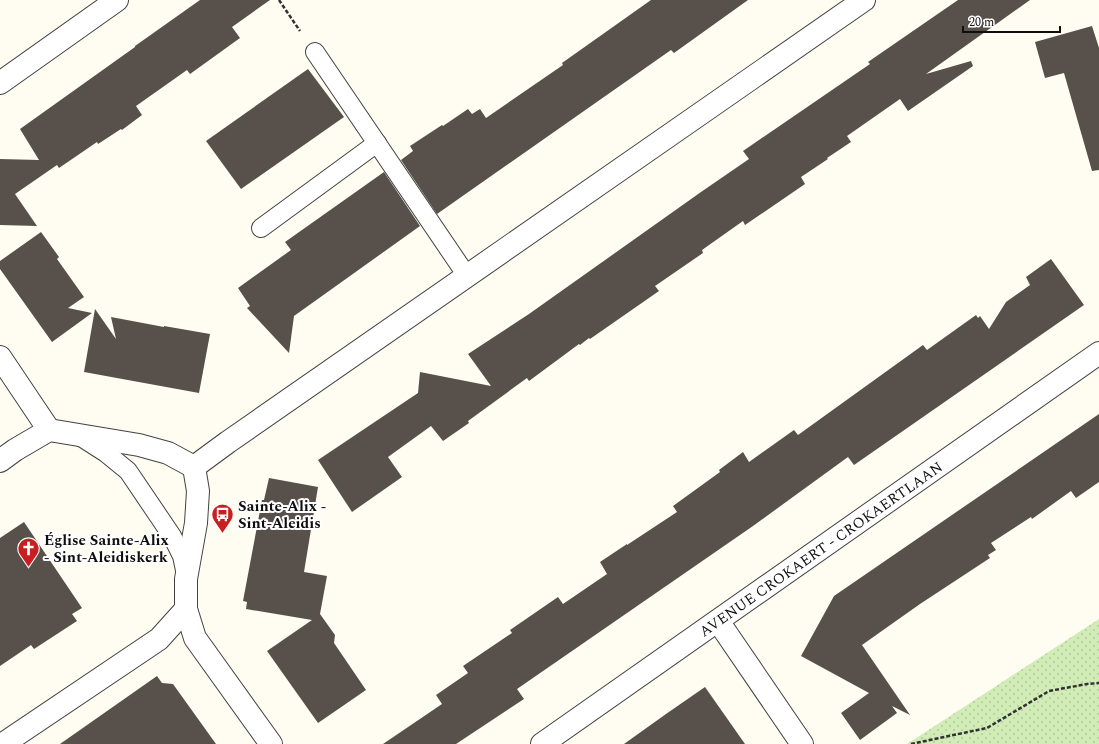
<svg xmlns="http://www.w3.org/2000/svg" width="1099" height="744" viewBox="0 0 1099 744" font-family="Spectral,serif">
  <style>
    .park { fill: url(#park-dots) }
    .building { fill: #58504a }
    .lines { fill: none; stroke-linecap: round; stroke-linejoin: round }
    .lane-casing { stroke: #424242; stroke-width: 20 }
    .street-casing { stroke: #424242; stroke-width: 24 }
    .path { stroke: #313131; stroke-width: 2.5; stroke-dasharray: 4 2; stroke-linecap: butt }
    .lane { stroke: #fff; stroke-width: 18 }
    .street { stroke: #fff; stroke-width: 22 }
    .labels { text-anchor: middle; stroke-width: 4; stroke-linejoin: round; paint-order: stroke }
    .poi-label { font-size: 15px; font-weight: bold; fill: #0f0f0f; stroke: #fff; text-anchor: start }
    .street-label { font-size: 15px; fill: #0f0f0f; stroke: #fff }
  </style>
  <defs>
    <pattern id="park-dots" width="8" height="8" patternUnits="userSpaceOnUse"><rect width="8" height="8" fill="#d2ecb7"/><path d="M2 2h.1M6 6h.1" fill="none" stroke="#b3c99c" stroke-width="1.8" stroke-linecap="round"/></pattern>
  </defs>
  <rect width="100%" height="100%" fill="#fffdf1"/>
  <!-- park -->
  <path class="park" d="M1099 619V744H907Z"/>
  <!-- building -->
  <g class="building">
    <path d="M200 0H270L232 27 240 38 190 74 187 70 136 106 142 115 122 130 121 129 98 144 97 142 59 168 57 165 15 194 37 226 0 225V159L39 160 20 129 135 47V46Z"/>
    <path d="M651 0H748L674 53 671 50 437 214 401 160 413 151 410 146 442 125 443 126 468 109 472 114 480 109 486 118 563 65 562 63Z"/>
    <path d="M958 0H1030L926 74 971 61 973 66 908 111 900 99 847 136 851 142 827 158 828 159 801 177 805 184 745 225 743 221 702 250 703 253 655 286 659 291 590 339 589 338 580 345 579 344 529 381 527 378 468 421 469 423 443 441 431 426 388 457 402 477 352 512 318 460 418 393 420 372 491 386 468 354 529 314 701 192 749 159 743 151 870 64 868 62Z"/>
    <path d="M1092 26 1099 48V170L1092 171 1064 73 1045 78 1035 42Z"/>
    <path d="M308 69 344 117 241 189 206 141Z"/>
    <path d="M384 172 420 226 294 316 289 353 247 308 250 306 238 288 291 250 285 242Z"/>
    <path d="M41 232 59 257 57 259 84 297 68 308 92 313 52 342 0 269V261Z"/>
    <path d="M1051 259 1084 305 854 465 848 457 753 526 517 689 524 699 456 744H383L442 704 436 695 468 673 463 666 512 633 510 630 558 597 563 604 607 574 600 562 627 544V545L677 512 673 506 720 472 719 470 743 452 749 462 794 430 798 435 923 345 927 350 976 315 978 318 980 316 989 329 1006 302 1030 285 1026 277Z"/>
    <path d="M95 309 116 339 111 317 164 327V326L210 334 199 393 84 372Z"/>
    <path d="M1099 414V482L1076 498 1071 491 1032 519 1031 517 991 543 996 550 988 555 990 558 920 604 862 645 910 715 892 706 897 713 860 740 841 713 869 693 801 656 834 596Z"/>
    <path d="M269 478 318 487 304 572 327 576 320 614 335 635 334 643 366 690 318 723 267 651 312 620 246 609 247 602 243 601 262 500H264Z"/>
    <path d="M24 522 82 608 72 614 77 621 34 649 31 645 0 666V538Z"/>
    <path d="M157 676 162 683 173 684 216 744H60Z"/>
    <path d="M705 687 745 744H624L666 714Z"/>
  </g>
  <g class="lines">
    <defs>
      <g id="lane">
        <path d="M315 52 467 276"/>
        <path d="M261 228 377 143"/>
        <path d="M81 437 106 453 128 471 172 536 182 556 186 575"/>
      </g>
      <g id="street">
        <path d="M0 83 117 0"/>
        <path d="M0 357 49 430"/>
        <path d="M0 461 15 450 49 430 139 445 168 453 194 467"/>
        <path d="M194 467 228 442 864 0"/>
        <path d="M186 609 195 638 271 744"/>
        <path d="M718 621 802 744"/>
        <path d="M3 744 159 639 186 609V579L196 523 198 491 194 467"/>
        <path d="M542 744 1099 353"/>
      </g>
    </defs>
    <!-- lane casing -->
    <use href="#lane" class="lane-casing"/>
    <!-- street casing -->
    <use href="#street" class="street-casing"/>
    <!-- path -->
    <g class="path">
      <path d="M279 0 300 31"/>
      <path d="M911 744 987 728 1049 691 1087 684 1099 683"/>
    </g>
    <!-- lane -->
    <use href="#lane" class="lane"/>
    <!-- street -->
    <use href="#street" class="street"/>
  </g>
  <!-- icons -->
  <defs>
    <symbol id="bus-pin" viewBox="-11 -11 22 30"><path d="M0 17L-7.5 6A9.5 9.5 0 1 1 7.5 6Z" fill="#c81e21" stroke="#fff"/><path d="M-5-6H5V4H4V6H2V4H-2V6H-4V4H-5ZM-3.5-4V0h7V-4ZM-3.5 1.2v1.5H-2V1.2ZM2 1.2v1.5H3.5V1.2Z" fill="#fff"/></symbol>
    <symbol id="church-pin" viewBox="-11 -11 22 30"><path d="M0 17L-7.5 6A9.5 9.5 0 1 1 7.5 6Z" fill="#c81e21" stroke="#fff"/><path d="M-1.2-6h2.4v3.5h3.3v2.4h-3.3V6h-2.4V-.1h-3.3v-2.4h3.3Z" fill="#fff"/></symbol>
  </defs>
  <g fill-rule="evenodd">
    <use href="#bus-pin" x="210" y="502" width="25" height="34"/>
    <use href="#church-pin" x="16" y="536" width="25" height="34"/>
  </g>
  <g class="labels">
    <!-- poi labels -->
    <g class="poi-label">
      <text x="238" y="511">Sainte-Alix -<tspan x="238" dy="17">Sint-Aleidis</tspan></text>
      <text x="44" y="545">Église Sainte-Alix<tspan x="44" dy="17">- Sint-Aleidiskerk</tspan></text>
    </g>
    <!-- street labels -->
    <g class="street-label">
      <text transform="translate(821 549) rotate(-35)" y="5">AVENUE CROKAERT - CROKAERTLAAN</text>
    </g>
  </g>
  <!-- scale -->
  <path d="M963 26v6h97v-6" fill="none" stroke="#0f0f0f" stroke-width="2"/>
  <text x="969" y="26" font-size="12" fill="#0f0f0f" stroke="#ffffff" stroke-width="3" paint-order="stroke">20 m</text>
</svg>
